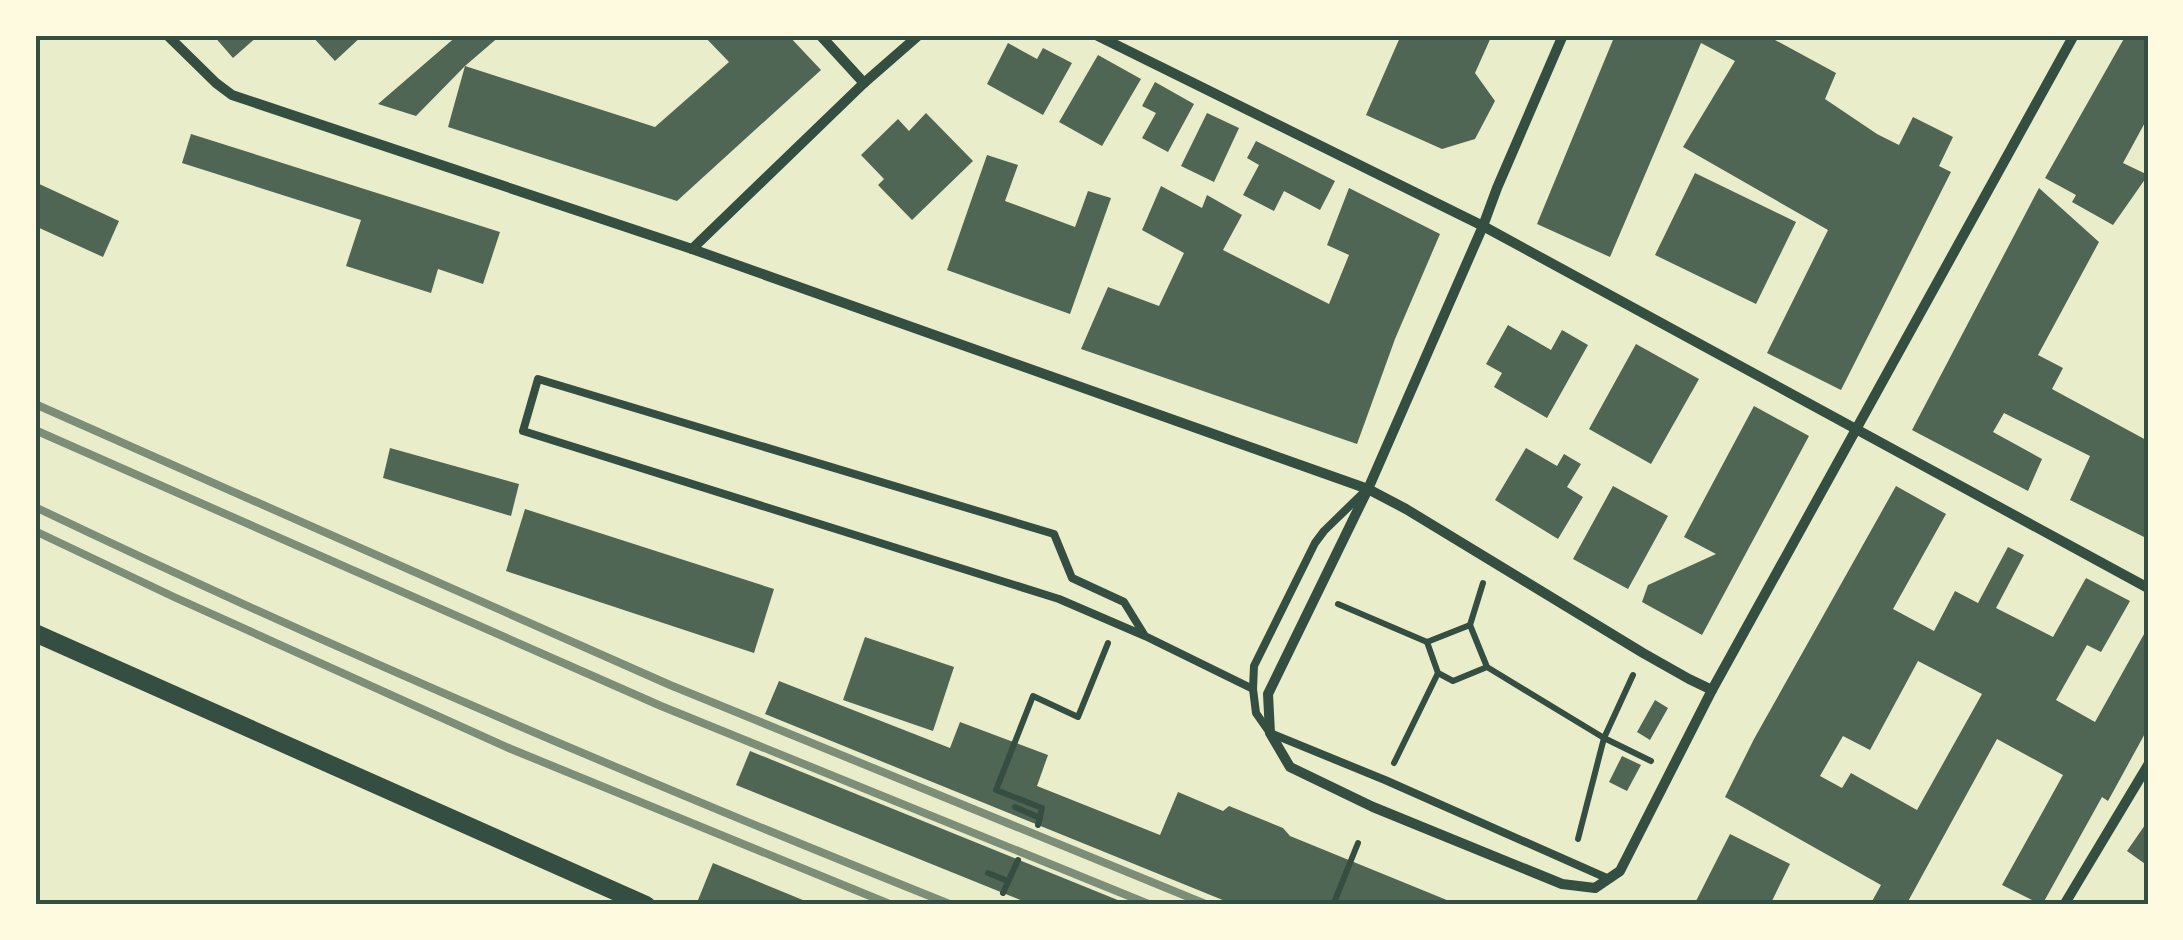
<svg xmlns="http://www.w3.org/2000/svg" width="2183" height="940" viewBox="0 0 2183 940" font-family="Rubik,sans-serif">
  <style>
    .building { fill: #4f6655; fill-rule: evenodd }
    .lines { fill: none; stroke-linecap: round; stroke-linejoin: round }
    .path { stroke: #344e41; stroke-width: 6 }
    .service { stroke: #344e41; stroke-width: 8 }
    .minor { stroke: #344e41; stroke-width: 10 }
    .tertiary { stroke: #344e41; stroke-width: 18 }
    .rail { stroke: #7c8e77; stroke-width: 8 }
    .neatline { fill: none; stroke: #344e41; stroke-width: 4 }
  </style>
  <rect width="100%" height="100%" fill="#e9edc9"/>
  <!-- building -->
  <g class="building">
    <path d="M213 35H259L233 58Z"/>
    <path d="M311 35H363L335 61Z"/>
    <path d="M458 35H501L465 66 416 116 378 104Z"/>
    <path d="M703 35H788L821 70 677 201 448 127 465 66 655 127 729 62Z"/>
    <path d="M1401 35H1492L1475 73 1495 101 1475 139 1442 149 1366 115Z"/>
    <path d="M1615 35H1779L1775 40 1836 73 1825 99 1877 134 1899 145 1913 117 1953 137 1939 166 1951 172 1841 390 1767 353 1828 230 1683 147 1735 61 1701 43 1610 257 1537 224Z"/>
    <path d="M2126 35H2148V117L2123 163 2148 175 2113 225 2072 202 2076 195 2045 178Z"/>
    <path d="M1008 43 1037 59 1043 48 1072 63 1043 115 987 84Z"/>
    <path d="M1098 55 1141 79 1102 146 1059 122Z"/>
    <path d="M1155 82 1194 104 1168 152 1142 138 1156 113 1142 106Z"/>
    <path d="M926 113 973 161 912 220 878 185 884 179 861 155 898 119 909 131Z"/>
    <path d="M1207 113 1239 128 1214 182 1181 166Z"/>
    <path d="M191 134 500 232 483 284 438 269 431 293 346 266 361 220 182 163Z"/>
    <path d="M1256 141 1335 181 1320 210 1284 191 1274 211 1243 195 1259 165 1247 158Z"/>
    <path d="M987 155 1018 165 1005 201 1075 227 1088 191 1111 198 1070 314 947 270Z"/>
    <path d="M1695 173 1796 222 1756 304 1655 255Z"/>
    <path d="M35 182 119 221 103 257 35 226Z"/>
    <path d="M1161 186 1202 208 1207 195 1242 215 1223 250 1329 304 1349 255 1327 245 1349 188 1440 234 1395 339 1357 444 1081 349 1108 287 1159 306 1184 253 1142 230Z"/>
    <path d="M2039 188 2099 242 2038 355 2063 368 2052 389 2148 441V539L2070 500 2090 456 2004 413 1993 432 2042 459 2028 491 1912 430Z"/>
    <path d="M1508 325 1551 350 1562 330 1588 345 1547 418 1494 387 1502 373 1486 364Z"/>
    <path d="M1636 344 1699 379 1651 464 1589 429Z"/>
    <path d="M1754 406 1809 436 1702 635 1642 602 1648 585 1716 554 1684 537Z"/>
    <path d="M390 448 519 484 511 516 383 478Z"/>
    <path d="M1526 448 1557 466 1564 454 1581 464 1567 487 1583 497 1558 539 1495 500Z"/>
    <path d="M1613 486 1668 516 1628 589 1573 559Z"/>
    <path d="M1896 486 1946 514 1893 609 1934 631 1955 591 1978 603 2008 547 2024 555 1996 608 2053 637 2086 578 2130 601 2101 652 2087 645 2056 700 2095 722 2148 627V728L2108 801 2102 797 2042 905 2002 885 2063 775 1997 739 1906 905H1870L1881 885 1725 797 1754 739ZM1918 661 1982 694 1917 810 1851 773 1842 788 1820 776 1843 736 1870 750Z"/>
    <path d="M525 509 774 589 754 653 506 571Z"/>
    <path d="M865 637 954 667 933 731 843 700Z"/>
    <path d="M779 681 950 748 960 722 1048 755 1037 786 1160 835 1178 792 1223 811 1229 806 1283 828 1290 836 1459 905H1235L765 714Z"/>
    <path d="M1655 700 1668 708 1650 740 1637 732Z"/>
    <path d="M750 751 1130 905H1033L736 785Z"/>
    <path d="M1622 756 1641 765 1627 791 1609 782Z"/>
    <path d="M2145 825 2148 827V866L2127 851Z"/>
    <path d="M1730 834 1790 864 1770 905H1699L1695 903Z"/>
    <path d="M713 863 815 905H696Z"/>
  </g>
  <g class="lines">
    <!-- path -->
    <g class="path">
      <path d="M1338 604 1427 642 1470 625 1487 667 1604 738 1578 839"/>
      <path d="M1470 625 1483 583"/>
      <path d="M1427 642 1438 673 1453 681 1487 667"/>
      <path d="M1633 675 1604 738 1651 761"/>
      <path d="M1394 763 1438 673"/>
      <path d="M1015 807 1040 818"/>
      <path d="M1038 825 1042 808 996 790 1033 696 1078 717 1108 643"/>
      <path d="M988 873 1008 881"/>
      <path d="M1003 893 1018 860"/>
      <path d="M1333 905 1358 843"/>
    </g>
    <!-- service -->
    <g class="service">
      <path d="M1364 492 1324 531 1315 543 1254 666 1253 689 1256 713 1270 733 1385 780 1609 879"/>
      <path d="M1145 636 1124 602 1072 578 1054 534 538 379 523 431 1059 599 1145 636 1253 689"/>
    </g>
    <!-- minor -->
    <g class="minor">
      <path d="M167 35 216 83 232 95 692 249 1368 489 1406 509 1643 653 1689 679 1712 690"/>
      <path d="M820 35 864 83"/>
      <path d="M1096 35 1483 226 2148 588"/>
      <path d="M1563 35 1497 188 1483 226 1368 489 1268 694 1270 733 1290 767 1373 807 1562 884 1595 888 1620 871 1712 690 2074 35"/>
      <path d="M692 249 864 83 919 35"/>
      <path d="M2064 905 2148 765"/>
    </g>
    <!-- tertiary -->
    <path class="tertiary" d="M35 633 646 905"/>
    <!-- rail -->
    <g class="rail">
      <path d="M35 404 670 685 1208 905"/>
      <path d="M35 430 661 706 1151 905"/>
      <path d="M35 507C336 651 642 781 952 905"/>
      <path d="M35 531 174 597 511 749 892 905"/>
    </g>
  </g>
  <!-- border -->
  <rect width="2183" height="940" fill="none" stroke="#fefae0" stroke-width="75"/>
  <rect x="38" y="38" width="2108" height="864" class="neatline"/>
</svg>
